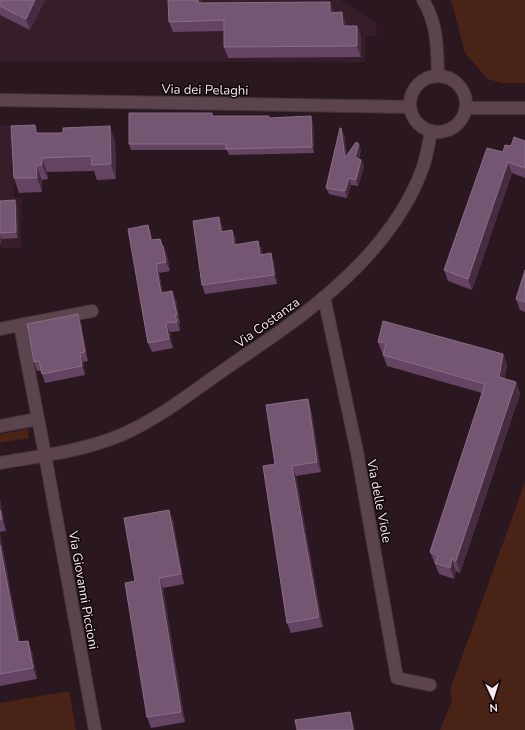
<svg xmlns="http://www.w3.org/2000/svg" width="525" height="730" viewBox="0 0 525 730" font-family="'Nunito Sans',sans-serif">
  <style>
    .built { fill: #371d29 }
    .green { fill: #492316 }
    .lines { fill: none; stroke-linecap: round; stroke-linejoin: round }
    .minor-casing { stroke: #45363c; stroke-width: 14 }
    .minor { stroke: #5b444d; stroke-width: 12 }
    .wall { fill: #654463 }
    .shaded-wall { fill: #472b41 }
    .building { fill: #755672; stroke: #896d85 }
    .labels { text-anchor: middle; stroke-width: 3; stroke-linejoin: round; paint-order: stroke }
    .street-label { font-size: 13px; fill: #f8eaef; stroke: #0d0508 }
  </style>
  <rect width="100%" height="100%" fill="#2a171f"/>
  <!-- built -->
  <g class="built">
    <path d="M45 0H340L376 22 377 36 365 37V62L0 61V15L30 30Z"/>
    <path d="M0 125H15L14 197 22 198 21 248H0Z"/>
  </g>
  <!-- green -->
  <g class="green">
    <path d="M450 0H525V83H501L488 79 465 53 452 3Z"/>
    <path d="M28 429 29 438 0 443V434Z"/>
    <path d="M525 482V730H440L452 700 450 690Z"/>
    <path d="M69 691 76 730H0V703Z"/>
  </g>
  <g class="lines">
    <defs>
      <g id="minor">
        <path d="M423 0C438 25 437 48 438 76"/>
        <circle cx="438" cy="104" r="28"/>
        <path d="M0 100 410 107"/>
        <path d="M466 108H525"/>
        <path d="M324 297 357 452 397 678 430 685"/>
        <path d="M92 311 20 325 45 455 95 730"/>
        <path d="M0 329 20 325"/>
        <path d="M0 426 38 419"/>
        <path d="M0 463C40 456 83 451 121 435 159 419 193 391 228 367 248 353 270 339 290 324 345 284 400 232 423 167 427 155 429 143 431 131"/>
      </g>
    </defs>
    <!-- minor casing -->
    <use href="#minor" class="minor-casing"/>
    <!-- minor -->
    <use href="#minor" class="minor"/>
  </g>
  <!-- wall -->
  <g class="wall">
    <path d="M0 0H45L30 30 0 15Z"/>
    <path d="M168 0H202V3L334 13 346 23V26H357L361 36V57L228 58 224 47V31L173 32 169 22Z"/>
    <path d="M212 113 213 116H269V118L313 123 314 153 229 155 227 150H131L129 144Z"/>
    <path d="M341 128 344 135 347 156 361 150 359 159 361 160 364 166 358 186 351 185 347 198 329 194 326 188Z"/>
    <path d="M38 133 115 141 116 179 97 180 94 171 47 172 48 179 42 180V192L19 193 14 178Z"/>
    <path d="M525 141V178L512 173 472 290 448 281 444 270 503 152Z"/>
    <path d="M0 201 17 206 18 238 1 239V243H0Z"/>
    <path d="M148 225 151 234 152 240 160 239 167 255 170 271 159 273 163 293 176 300 180 324H179L180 331 170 332 173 348 152 352 148 343Z"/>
    <path d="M222 226 223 231 232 230 236 239V244L262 250V255L274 262 277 284 205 294 202 285Z"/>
    <path d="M525 270V312L520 310 516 299Z"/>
    <path d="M78 314 81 323 88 361 83 362 85 375 45 383 41 371H37L34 362Z"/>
    <path d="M378 342 503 354 507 365 504 379 516 382 520 394 460 573 456 571 454 579 439 574 430 552 482 393 387 366 383 355V353H382Z"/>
    <path d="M311 409 321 472 296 476 323 627 291 633 287 623 275 464Z"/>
    <path d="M0 500 6 531 0 532Z"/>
    <path d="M173 520 184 584 163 588 185 722 151 728 147 717 135 581Z"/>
    <path d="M0 534 20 642 28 641 32 652 37 679 0 686Z"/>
  </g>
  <!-- shaded-wall -->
  <g class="shaded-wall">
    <path d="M35 0H45L30 30 26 19Z"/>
    <path d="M198 0H202V13L198 3Z"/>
    <path d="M330 2 334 12V23L330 13Z"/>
    <path d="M342 12 346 23V37L343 26Z"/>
    <path d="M357 26 361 36V57L357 46Z"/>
    <path d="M311 116 313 123 314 153 312 147Z"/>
    <path d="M35 125 41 140 36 133Z"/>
    <path d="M110 126 115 141 116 179 111 164Z"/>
    <path d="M341 128 344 135 348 164 345 158Z"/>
    <path d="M359 144 361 150 357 163 355 157Z"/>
    <path d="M42 158 47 172 48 179 42 165Z"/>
    <path d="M361 160 364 166 358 186 356 180Z"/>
    <path d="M508 162 512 173 472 290 468 279Z"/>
    <path d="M36 165 42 180V192L37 178Z"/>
    <path d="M349 178 351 185 347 198 345 191Z"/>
    <path d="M15 200 17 206 18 238 16 232Z"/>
    <path d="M219 217 222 226 224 241 221 232Z"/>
    <path d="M148 225 151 234 154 249 151 240Z"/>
    <path d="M232 230 236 239 238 254 234 245Z"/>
    <path d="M0 235 1 239V243L0 239Z"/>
    <path d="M258 241 262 250 264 264 260 255Z"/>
    <path d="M163 246 167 255 170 271 166 262Z"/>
    <path d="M271 253 274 262 277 284 274 275Z"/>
    <path d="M156 264 159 273 164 302 161 293Z"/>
    <path d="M172 291 176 300 180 324 177 315Z"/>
    <path d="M78 314 81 323 88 361 85 352Z"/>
    <path d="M175 315 179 324 180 331 177 322Z"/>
    <path d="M166 323 170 332 173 348 169 339Z"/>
    <path d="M80 353 83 362 85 375 82 366Z"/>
    <path d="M503 354 507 365 503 388 499 377Z"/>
    <path d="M516 382 520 394 460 573 456 561Z"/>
    <path d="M308 399 311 409 321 472 317 462Z"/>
    <path d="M292 466 296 476 323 627 319 617Z"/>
    <path d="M0 500 6 531 2 519 0 510Z"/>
    <path d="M169 510 173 520 184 584 181 574Z"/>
    <path d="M0 534 22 654 18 642 0 545Z"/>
    <path d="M452 559 456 571 454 579 450 568Z"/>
    <path d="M159 578 163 588 185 722 181 712Z"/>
    <path d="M28 641 32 652 37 679 33 668Z"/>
    <path d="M350 712 353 721 355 730H353Z"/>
  </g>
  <!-- building -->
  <g class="building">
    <path d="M0 0H35L26 19 0 6Z"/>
    <path d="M168 0H198V3L330 2V13L342 12 343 26H357V46L224 47V20L169 22Z"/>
    <path d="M129 113H212V116H269V118L311 116 312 147 226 149V144H129Z"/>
    <path d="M35 125 36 133H63V128L110 126 111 164 92 165 91 156 42 158V165H36L37 178H14L11 126Z"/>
    <path d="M340 128H341L345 158 356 142 359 144 355 157 361 160 356 180 349 178 345 191 326 188Z"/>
    <path d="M514 137 525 141V168L508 162 468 279 444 270 487 148 503 152 505 145 511 146Z"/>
    <path d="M15 200 16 232 0 233V201Z"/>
    <path d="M219 217 221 232 232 230 234 245 258 241 260 255 271 253 274 275 202 285 193 221Z"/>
    <path d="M148 225 151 240 160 239 162 246H163L166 262 156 264 161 293 172 291 177 315H175L177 322 166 323 169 339 148 343 128 229Z"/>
    <path d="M525 270V302L516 299Z"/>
    <path d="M78 314 85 352 80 353 82 366 42 374 39 361 34 362 27 324Z"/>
    <path d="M383 321 503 354 499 377 516 382 456 561 452 559 450 568 435 563 438 556 430 552 485 384 383 355 386 343 378 342Z"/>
    <path d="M308 399 317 462 292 466 319 617 287 623 263 466 275 464 266 405Z"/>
    <path d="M0 510 2 519 0 520Z"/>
    <path d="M169 510 181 574 159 578 181 712 147 717 125 583 135 581 124 518Z"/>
    <path d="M0 545 18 642 28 641 33 668 0 674Z"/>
    <path d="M350 712 353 730H297L295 720Z"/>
  </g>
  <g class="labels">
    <!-- street labels -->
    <g class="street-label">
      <text transform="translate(205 89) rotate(1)" y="5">Via dei Pelaghi</text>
      <text transform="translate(267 322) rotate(-36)" y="5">Via Costanza</text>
      <text transform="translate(380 501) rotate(79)" y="5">Via delle Viole</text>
      <text transform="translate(84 590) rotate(80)" y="5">Via Giovanni Piccioni</text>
    </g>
  </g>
  <!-- north arrow -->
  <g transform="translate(493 698) rotate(176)" stroke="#0d0508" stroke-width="3" paint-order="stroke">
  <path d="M0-3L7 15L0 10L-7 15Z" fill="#f8eaef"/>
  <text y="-6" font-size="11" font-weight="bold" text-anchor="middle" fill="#f8eaef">N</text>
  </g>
</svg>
